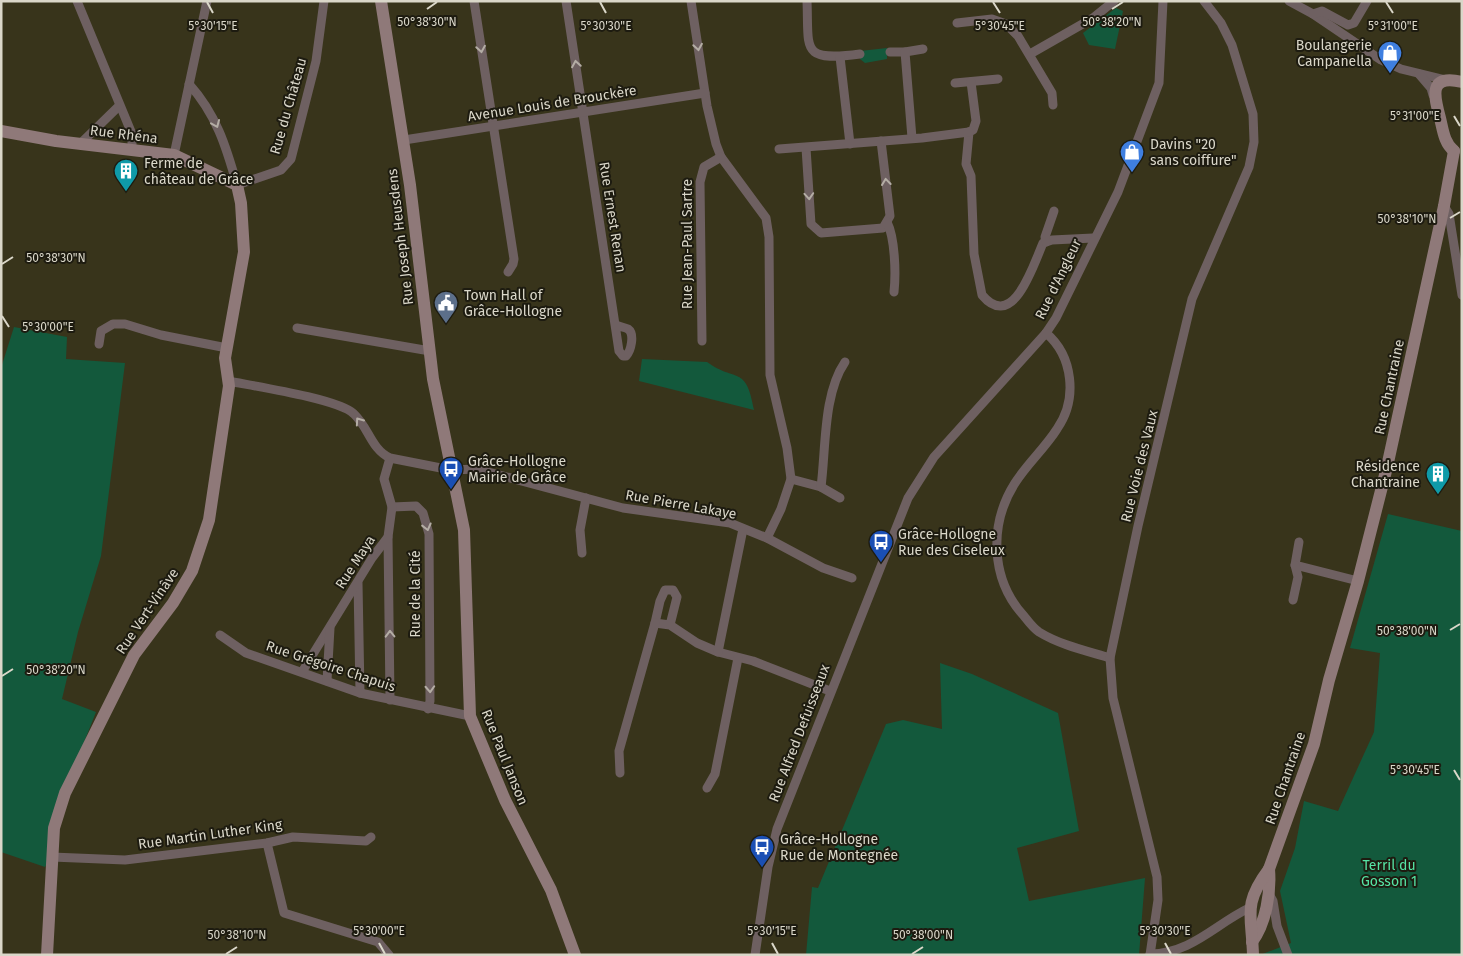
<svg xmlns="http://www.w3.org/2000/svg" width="1463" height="956" viewBox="0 0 1463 956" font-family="'Fira Sans',sans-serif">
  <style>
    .green { fill: #13593c }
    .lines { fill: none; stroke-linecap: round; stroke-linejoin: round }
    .street { stroke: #6e6061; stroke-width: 9 }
    .secondary { stroke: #8f7979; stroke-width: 12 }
    .oneway { stroke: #b4ada5 }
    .ticks { fill: none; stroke: #dad7c9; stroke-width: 2 }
    .labels { text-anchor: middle; stroke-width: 4; stroke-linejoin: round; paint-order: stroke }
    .poi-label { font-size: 14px; fill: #dad7c9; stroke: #1d1b10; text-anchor: start }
    .street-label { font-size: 14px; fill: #dad7c9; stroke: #1d1b10 }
    .park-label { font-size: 14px; fill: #56e4a4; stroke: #1d1b10 }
    .ticks-label { font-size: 12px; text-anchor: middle; fill: #dad7c9; stroke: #1d1b10; stroke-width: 4; stroke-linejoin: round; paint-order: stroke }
  </style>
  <rect width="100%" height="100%" fill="#38341b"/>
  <!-- green -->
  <g class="green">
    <path d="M1116 8 1123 11 1115 49 1089 45 1083 33Z"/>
    <path d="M887 48V59L865 63 860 59V51Z"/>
    <path d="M14 327 67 337 66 359 125 363 101 556 78 632 62 699 96 712 64 793 50 857 45 867 1 852V368Z"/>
    <path d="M642 359 707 362C736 383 746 364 754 410L639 381Z"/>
    <path d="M1388 514 1462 531V955H1260L1291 943 1280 891 1295 848 1304 801 1338 811 1374 732 1380 653 1350 648Z"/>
    <path d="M940 663 972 674 1058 713 1079 831 1017 848 1029 901 1145 878 1139 955H806L812 887 818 888 886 724 903 720 942 729Z"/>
  </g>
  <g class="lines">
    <!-- street -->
    <g class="street">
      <path d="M77 1 132 134V149"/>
      <path d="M474 1 514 259 513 264 508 272"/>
      <path d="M566 1 619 351 623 356H626C631 351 635 334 628 329 624 327 620 327 616 325"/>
      <path d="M691 1 707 106 716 144 721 157 766 218 769 237 770 375 787 448 791 479 781 509 767 538"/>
      <path d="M807 1C809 50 800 62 860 54"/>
      <path d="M1289 1 1313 14 1381 60 1401 69 1446 80"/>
      <path d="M1313 14 1322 11 1348 25 1354 23 1367 1"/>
      <path d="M957 23 992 19 1006 24 1018 36 1052 93 1053 105"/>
      <path d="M890 52H905L923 49"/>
      <path d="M905 52 912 138"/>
      <path d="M1030 54 1093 18 1114 1"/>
      <path d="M840 57 850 144"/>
      <path d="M1419 74 1431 88 1433 95"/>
      <path d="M955 83 998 79"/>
      <path d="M189 84C216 114 226 146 237 185L281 170 291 159 316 61 324 1"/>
      <path d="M969 132 966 164 971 176 974 254 982 295C1013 332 1033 266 1043 243L1052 240 1093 238"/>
      <path d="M969 132 973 130 976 121 971 82"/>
      <path d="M404 140 705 93"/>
      <path d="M80 144 119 106"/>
      <path d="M806 148 811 224 821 233 883 228 890 216 881 141"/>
      <path d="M779 149 922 138 969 132"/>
      <path d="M174 155 207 1"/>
      <path d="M1444 206 1449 214 1462 295"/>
      <path d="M887 222C895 238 896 273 894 292"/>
      <path d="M1046 242 1045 237 1054 211"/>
      <path d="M297 328 430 351"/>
      <path d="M1046 333C1073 356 1078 399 1057 429 1045 448 1027 464 1015 483 989 524 990 579 1024 616 1028 621 1033 628 1039 632 1060 645 1087 651 1110 658"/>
      <path d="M702 341 700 182 704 167 721 157"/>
      <path d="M99 344 101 331 113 324H125L161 335 227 348"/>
      <path d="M228 381C253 386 339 399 354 414 369 428 371 449 390 458L451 470 477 469 623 508 730 523 767 538 823 568 852 578"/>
      <path d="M791 479 821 487 840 498"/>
      <path d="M821 487C826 449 823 394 845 362"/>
      <path d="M392 507 416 506 423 513 429 534 430 701 428 709"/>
      <path d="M388 537 390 700"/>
      <path d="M1299 542 1295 565 1358 581"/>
      <path d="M582 553 580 530 586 498"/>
      <path d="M358 583 360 693"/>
      <path d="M1293 600 1298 577 1295 565"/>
      <path d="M670 625 655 623 660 601 665 590H673L677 597 670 625 697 643 718 652 753 661 830 691"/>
      <path d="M220 635 246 653 360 693 470 716"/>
      <path d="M718 652 743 529"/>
      <path d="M302 672 372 558 388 537 392 507 384 479 390 458"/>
      <path d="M327 681 330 628"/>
      <path d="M620 773 619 751 655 623"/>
      <path d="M707 788 715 774 738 658"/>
      <path d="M267 843 284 913 378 942 389 955"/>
      <path d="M52 857 125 860 267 843 293 837 366 841 371 837"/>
      <path d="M1269 894 1273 901 1277 926 1288 955"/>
      <path d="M1150 954C1192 953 1214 925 1249 908"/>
      <path d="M755 955 768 867 777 829 908 498 934 457 1046 333 1056 318 1118 192 1159 83 1163 1"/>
      <path d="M1150 955 1158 900 1157 877 1113 698 1110 658 1138 526 1192 299 1249 167 1254 142 1253 114 1232 45 1221 23 1204 1"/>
    </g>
    <!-- secondary -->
    <g class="secondary">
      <path d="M381 1 410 185 433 379 464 530 470 716 505 800 551 890 575 955"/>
      <path d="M1 131 56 141 174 155 237 185 241 203 244 252 225 358 229 386 209 520 192 571 173 603 134 655 65 793 54 828 47 955"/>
      <path d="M1454 151C1444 143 1443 130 1440 118 1434 96 1428 74 1462 82"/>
      <path d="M1252 942C1266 923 1271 893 1269 869"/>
      <path d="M1253 955C1252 915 1242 905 1269 869L1314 744 1329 680 1358 581 1387 467 1444 206 1454 151"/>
    </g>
  </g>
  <!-- one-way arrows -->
  <defs><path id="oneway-chevron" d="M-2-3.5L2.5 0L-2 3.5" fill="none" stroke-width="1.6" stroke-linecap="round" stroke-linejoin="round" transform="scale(1.25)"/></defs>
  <g class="oneway">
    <use href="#oneway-chevron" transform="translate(698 47) rotate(81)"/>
    <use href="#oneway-chevron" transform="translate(481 49) rotate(81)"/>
    <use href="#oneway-chevron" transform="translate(576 64) rotate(-99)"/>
    <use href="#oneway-chevron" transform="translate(216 124) rotate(67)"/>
    <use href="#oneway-chevron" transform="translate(886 182) rotate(-97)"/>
    <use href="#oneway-chevron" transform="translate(809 196) rotate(86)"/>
    <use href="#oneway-chevron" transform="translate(359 421) rotate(-125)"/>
    <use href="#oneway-chevron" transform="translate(427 527) rotate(76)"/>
    <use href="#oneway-chevron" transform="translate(390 634) rotate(-91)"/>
    <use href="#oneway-chevron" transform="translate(430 689) rotate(87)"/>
  </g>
  <!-- ticks -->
  <path class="ticks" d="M207 2 213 13M600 2 606 13M993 2 1000 13M1386 2 1393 13M427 9 437 2M1112 9 1123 2M1454 116 1460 126M1450 218 1460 212M2 264 13 257M2 316 9 327M1450 630 1460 624M2 676 13 669M1454 770 1460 780M379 943 385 954M772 943 778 954M1165 943 1171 954M226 954 237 947M912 954 923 947"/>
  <!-- icons -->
  <defs>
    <symbol id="shop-pin" viewBox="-11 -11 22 30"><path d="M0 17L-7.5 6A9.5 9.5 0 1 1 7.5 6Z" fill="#3f7fe0" stroke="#1d1b10"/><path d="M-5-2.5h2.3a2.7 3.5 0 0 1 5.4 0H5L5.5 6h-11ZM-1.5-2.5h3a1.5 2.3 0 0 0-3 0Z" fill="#fff"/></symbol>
    <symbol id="building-pin" viewBox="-11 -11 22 30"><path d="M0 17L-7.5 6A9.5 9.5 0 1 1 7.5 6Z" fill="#0f9aa8" stroke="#1d1b10"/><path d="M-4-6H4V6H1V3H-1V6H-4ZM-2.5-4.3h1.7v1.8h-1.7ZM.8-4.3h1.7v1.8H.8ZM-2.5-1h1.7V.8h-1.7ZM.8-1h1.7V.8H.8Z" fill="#fff"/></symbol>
    <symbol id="civic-pin" viewBox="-11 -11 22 30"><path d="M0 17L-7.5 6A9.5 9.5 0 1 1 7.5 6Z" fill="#5c6f8a" stroke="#1d1b10"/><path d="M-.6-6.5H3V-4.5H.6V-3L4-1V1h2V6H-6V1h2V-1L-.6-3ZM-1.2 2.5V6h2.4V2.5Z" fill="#fff"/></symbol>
    <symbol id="bus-pin" viewBox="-11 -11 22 30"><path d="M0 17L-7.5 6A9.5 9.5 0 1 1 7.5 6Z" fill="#1a4fb4" stroke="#1d1b10"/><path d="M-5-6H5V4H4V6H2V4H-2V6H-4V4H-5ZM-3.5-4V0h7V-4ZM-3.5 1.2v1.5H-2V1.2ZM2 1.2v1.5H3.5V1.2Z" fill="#fff"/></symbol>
  </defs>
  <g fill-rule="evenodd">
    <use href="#shop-pin" x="1376" y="39" width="28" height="38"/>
    <use href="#shop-pin" x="1118" y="138" width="28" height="38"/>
    <use href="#building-pin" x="112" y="157" width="28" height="38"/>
    <use href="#civic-pin" x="432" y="289" width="28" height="38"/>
    <use href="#bus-pin" x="437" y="455" width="28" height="38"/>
    <use href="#building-pin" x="1424" y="460" width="28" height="38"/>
    <use href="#bus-pin" x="867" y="528" width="28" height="38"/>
    <use href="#bus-pin" x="748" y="833" width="28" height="38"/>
  </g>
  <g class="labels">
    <!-- poi labels -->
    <g class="poi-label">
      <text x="1372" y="50" text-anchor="end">Boulangerie<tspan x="1372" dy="16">Campanella</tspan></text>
      <text x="1150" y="149">Davins "20<tspan x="1150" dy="16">sans coiffure"</tspan></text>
      <text x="144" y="168">Ferme de<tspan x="144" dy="16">château de Grâce</tspan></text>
      <text x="464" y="300">Town Hall of<tspan x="464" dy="16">Grâce-Hollogne</tspan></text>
      <text x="468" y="466">Grâce-Hollogne<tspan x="468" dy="16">Mairie de Grâce</tspan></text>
      <text x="1420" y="471" text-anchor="end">Résidence<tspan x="1420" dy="16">Chantraine</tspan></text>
      <text x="898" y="539">Grâce-Hollogne<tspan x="898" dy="16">Rue des Ciseleux</tspan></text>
      <text x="780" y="844">Grâce-Hollogne<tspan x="780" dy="16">Rue de Montegnée</tspan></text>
    </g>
    <!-- street labels -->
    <g class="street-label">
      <text transform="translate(552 103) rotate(-9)" y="5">Avenue Louis de Brouckère</text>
      <text transform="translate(288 106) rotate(-74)" y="5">Rue du Château</text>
      <text transform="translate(124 134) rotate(7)" y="5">Rue Rhéna</text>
      <text transform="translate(613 217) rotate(81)" y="5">Rue Ernest Renan</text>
      <text transform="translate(400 237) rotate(-97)" y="5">Rue Joseph Heusdens</text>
      <text transform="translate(687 244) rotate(-90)" y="5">Rue Jean-Paul Sartre</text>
      <text transform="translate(1058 279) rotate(-64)" y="5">Rue d'Angleur</text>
      <text transform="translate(1389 387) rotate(-78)" y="5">Rue Chantraine</text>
      <text transform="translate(1139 466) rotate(-76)" y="5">Rue Voie des Vaux</text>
      <text transform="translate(681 504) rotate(10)" y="5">Rue Pierre Lakaye</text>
      <text transform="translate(355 562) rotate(-57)" y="5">Rue Maya</text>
      <text transform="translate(415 594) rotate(-90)" y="5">Rue de la Cité</text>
      <text transform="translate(147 611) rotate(-56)" y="5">Rue Vert-Vinâve</text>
      <text transform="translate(331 666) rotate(18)" y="5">Rue Grégoire Chapuis</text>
      <text transform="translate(799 733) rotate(-69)" y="5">Rue Alfred Defuisseaux</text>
      <text transform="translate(505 757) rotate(68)" y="5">Rue Paul Janson</text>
      <text transform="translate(1285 778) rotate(-71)" y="5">Rue Chantraine</text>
      <text transform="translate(210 834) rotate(-8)" y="5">Rue Martin Luther King</text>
    </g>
    <!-- park labels -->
    <g class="park-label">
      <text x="1389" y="870">Terril du<tspan x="1389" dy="16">Gosson 1</tspan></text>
    </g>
  </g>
  <g class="ticks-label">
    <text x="1112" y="26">50°38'20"N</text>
    <text x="427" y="26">50°38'30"N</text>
    <text x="213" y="30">5°30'15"E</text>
    <text x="1393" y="30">5°31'00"E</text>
    <text x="606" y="30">5°30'30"E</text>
    <text x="1000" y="30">5°30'45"E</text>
    <text x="1415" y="120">5°31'00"E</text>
    <text x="1407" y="223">50°38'10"N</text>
    <text x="56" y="262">50°38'30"N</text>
    <text x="48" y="331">5°30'00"E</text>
    <text x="1407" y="635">50°38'00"N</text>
    <text x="56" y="674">50°38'20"N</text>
    <text x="1415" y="774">5°30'45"E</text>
    <text x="379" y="935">5°30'00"E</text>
    <text x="772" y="935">5°30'15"E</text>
    <text x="1165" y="935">5°30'30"E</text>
    <text x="237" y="939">50°38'10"N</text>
    <text x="923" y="939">50°38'00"N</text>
  </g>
  <!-- border -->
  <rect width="1463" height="956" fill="none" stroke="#dad7c9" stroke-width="5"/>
</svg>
